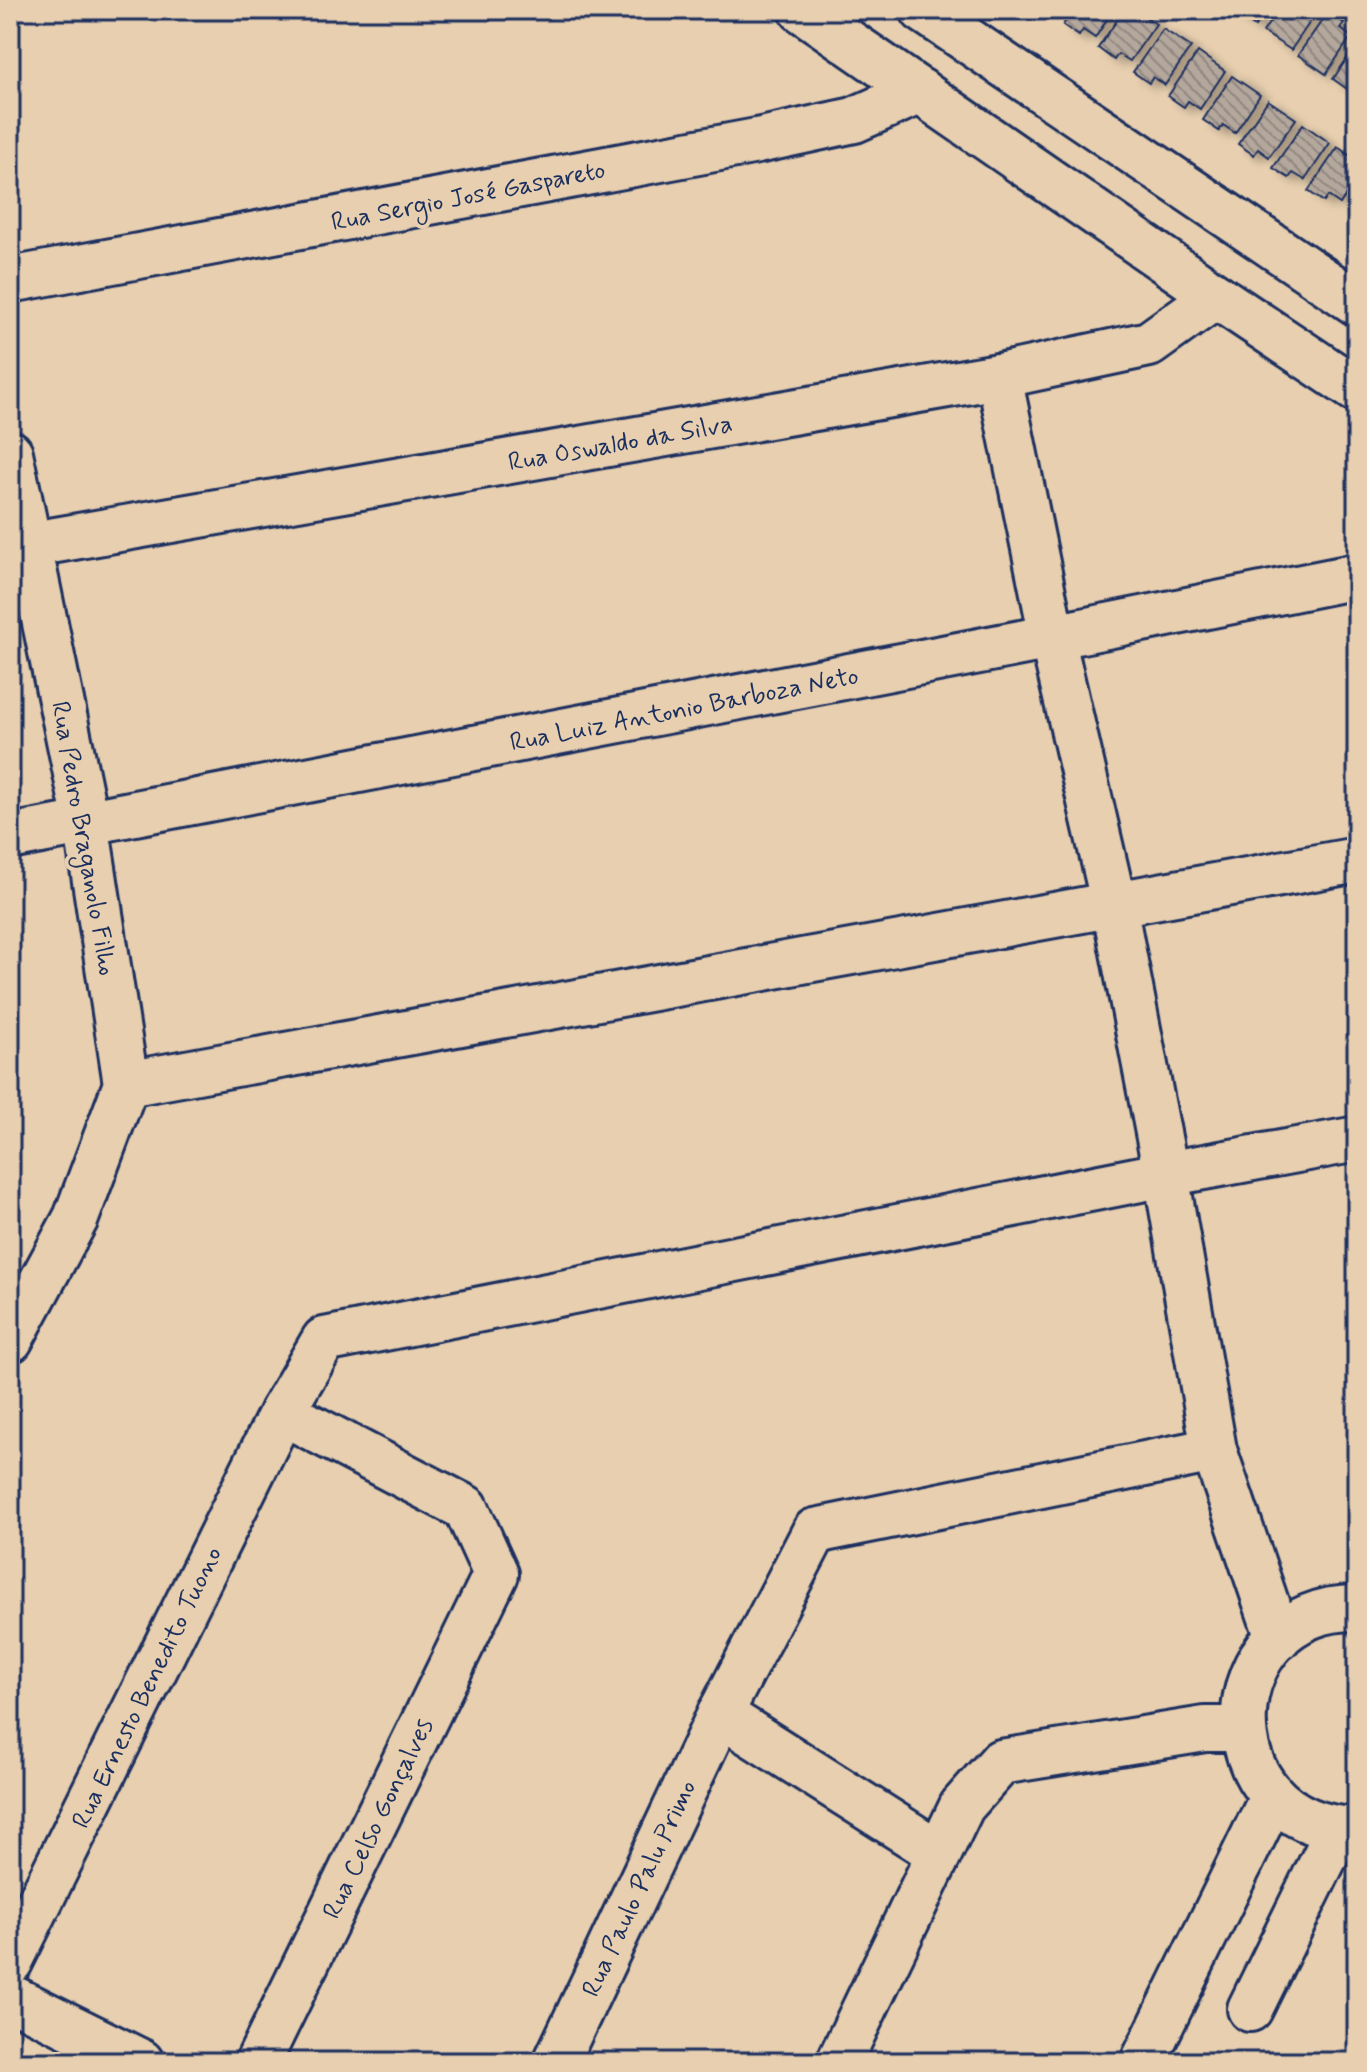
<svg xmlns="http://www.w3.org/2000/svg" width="1367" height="2072" viewBox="0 0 1367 2072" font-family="Mynerve,sans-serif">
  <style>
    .building { fill: url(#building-back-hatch); stroke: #1b2f5e; stroke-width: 2; filter: url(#shadow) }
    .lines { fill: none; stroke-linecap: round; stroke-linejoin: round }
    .minor-casing { stroke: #1b2f5e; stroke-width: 50 }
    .minor { stroke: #e7cfaf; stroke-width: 44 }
    .labels { text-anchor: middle; stroke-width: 8; stroke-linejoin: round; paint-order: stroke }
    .street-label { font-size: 26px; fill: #1b2f5e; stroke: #e7cfaf }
  </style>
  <defs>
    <pattern id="building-back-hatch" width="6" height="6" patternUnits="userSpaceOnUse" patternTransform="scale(2)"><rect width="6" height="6" fill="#b4a79b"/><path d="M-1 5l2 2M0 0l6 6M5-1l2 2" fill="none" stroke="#928882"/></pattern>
    <filter id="shadow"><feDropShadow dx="9" dy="5" stdDeviation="4" flood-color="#0004"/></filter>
  </defs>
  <rect width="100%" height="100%" fill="#e7cfaf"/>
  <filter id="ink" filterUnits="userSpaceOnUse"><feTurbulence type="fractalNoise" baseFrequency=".0125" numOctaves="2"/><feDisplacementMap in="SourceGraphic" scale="16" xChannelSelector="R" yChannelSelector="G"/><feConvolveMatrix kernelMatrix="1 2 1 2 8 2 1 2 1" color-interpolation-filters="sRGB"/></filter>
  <g filter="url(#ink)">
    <!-- building -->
    <g class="building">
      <path d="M1073 10H1113L1095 38 1083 30 1079 36 1063 25Z"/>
      <path d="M1124 10H1136L1156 24 1130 61 1118 54 1114 60 1098 48Z"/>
      <path d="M1231 10H1267L1255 27Z"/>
      <path d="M1278 10H1312L1316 13 1291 50 1263 32Z"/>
      <path d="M1328 12 1344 23 1340 28 1351 37 1326 74 1298 55Z"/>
      <path d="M1163 29 1191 47 1165 85 1153 77 1149 83 1133 72Z"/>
      <path d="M1357 44V96L1333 79Z"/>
      <path d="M1198 52 1225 71 1200 109 1188 101 1184 107 1168 96Z"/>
      <path d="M1232 76 1260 95 1235 133 1223 125 1219 131 1203 120Z"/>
      <path d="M1268 100 1296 119 1269 157 1258 149 1254 155 1238 144Z"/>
      <path d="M1303 124 1330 143 1305 180 1293 173 1289 178 1273 168Z"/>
      <path d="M1338 147 1357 161V178L1340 204 1328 196 1324 202 1308 191Z"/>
    </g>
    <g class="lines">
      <defs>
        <g id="minor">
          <path d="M802 10 1216 296 1357 390"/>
          <path d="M923 10 1357 303"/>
          <path d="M10 280 757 141 854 120 920 91"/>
          <path d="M999 376 1052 637 1114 905 1166 1174 1214 1450 1278 1638"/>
          <path d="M10 453 86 822 126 1084 76 1218 10 1340"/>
          <path d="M10 548 999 376 1149 344 1216 296"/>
          <path d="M10 837 1052 637 1357 576"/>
          <path d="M126 1084 1357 860"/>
          <path d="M1357 1608C1212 1606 1200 1825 1357 1830"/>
          <path d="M720 1714 939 1853"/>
          <path d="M10 1962 282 1412 324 1340 1166 1174 1357 1139"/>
          <path d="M10 1997 141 2062"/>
          <path d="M1250 2009 1338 1830"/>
          <path d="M258 2062 496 1574 466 1508 282 1412"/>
          <path d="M556 2062 720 1714 815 1531 1214 1450"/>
          <path d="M839 2062 962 1806 1001 1762 1205 1729H1243"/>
          <path d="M1143 2062 1273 1796"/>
        </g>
      </defs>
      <!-- minor casing -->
      <use href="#minor" class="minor-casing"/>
      <!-- minor -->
      <use href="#minor" class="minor"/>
    </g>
  </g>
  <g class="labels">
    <!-- street labels -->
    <g class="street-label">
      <text transform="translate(468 195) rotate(-11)" y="9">Rua Sergio José Gaspareto</text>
      <text transform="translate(620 442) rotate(-10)" y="9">Rua Oswaldo da Silva</text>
      <text transform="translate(684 708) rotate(-11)" y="9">Rua Luiz Antonio Barboza Neto</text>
      <text transform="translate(85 838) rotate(80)" y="9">Rua Pedro Braganolo Filho</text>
      <text transform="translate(146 1687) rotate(-64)" y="9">Rua Ernesto Benedito Tuono</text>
      <text transform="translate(377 1818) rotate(-64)" y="9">Rua Celso Gonçalves</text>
      <text transform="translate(638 1888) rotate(-65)" y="9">Rua Paulo Palu Primo</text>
    </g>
  </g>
  <!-- margin -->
  <rect width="1367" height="2072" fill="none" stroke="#e7cfaf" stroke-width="40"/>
  <rect x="20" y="20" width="1327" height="2032" fill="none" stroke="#1b2f5e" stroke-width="3" filter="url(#ink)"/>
</svg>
